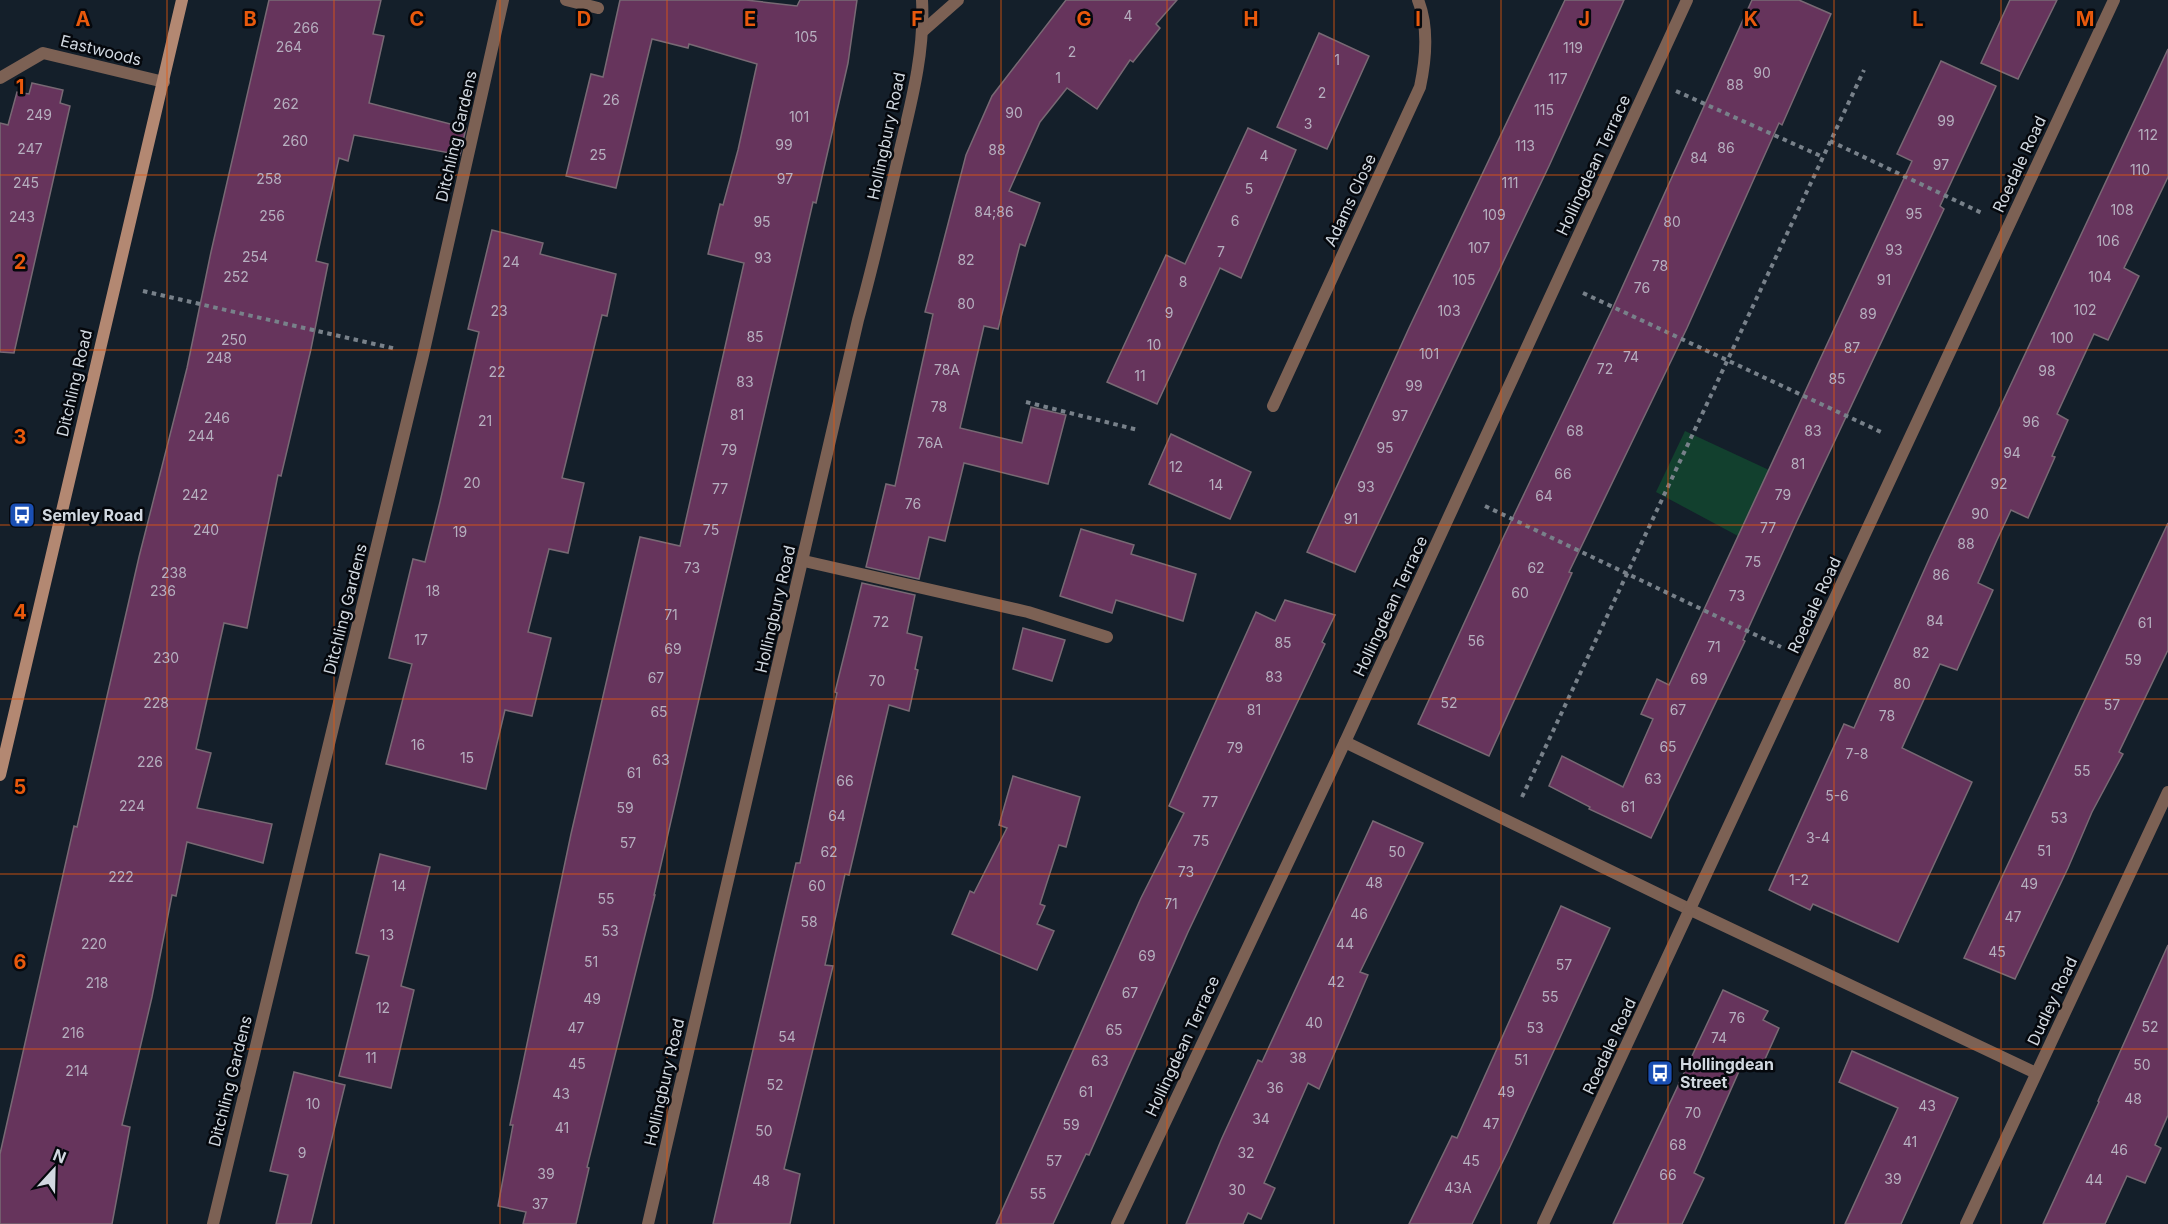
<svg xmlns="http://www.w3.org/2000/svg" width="2168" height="1224" viewBox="0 0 2168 1224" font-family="Inter,sans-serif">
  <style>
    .green { fill: #12402e }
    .building { fill: #66345c; stroke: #786974; stroke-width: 1.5 }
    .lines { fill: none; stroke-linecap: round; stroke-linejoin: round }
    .path { stroke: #78818a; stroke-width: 4; stroke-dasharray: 4.5 4.5; stroke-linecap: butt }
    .lane { stroke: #7c6154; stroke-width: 12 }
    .street { stroke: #7c6154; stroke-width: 12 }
    .secondary { stroke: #b38872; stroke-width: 12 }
    .grid { fill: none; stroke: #e8590c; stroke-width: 1.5; stroke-opacity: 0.55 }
    .labels { text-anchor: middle; stroke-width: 5; stroke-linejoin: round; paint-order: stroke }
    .number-label { font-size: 14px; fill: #b6afbf }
    .street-label { font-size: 16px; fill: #d1d8e0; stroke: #05080d }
    .poi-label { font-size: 16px; font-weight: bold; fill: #d1d8e0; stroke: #05080d; text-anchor: start }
    .grid-label { font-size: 20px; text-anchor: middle; font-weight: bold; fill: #e8590c; stroke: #05080d; stroke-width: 5; stroke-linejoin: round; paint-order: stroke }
  </style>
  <rect width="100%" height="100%" fill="#141f2a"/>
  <!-- green -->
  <path class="green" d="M1685 431 1769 470 1738 536 1656 492Z"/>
  <!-- building -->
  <g class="building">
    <path d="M269 0H381L373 34 384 36 369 103 466 128 460 155 354 135 348 161 339 158 316 261 328 264 311 349 281 476 278 475 247 628 224 623 196 749 211 753 197 808 272 824 263 863 187 842 176 896 172 895 152 997 122 1125 130 1127 112 1224H0V1154L74 826 77 827 139 557 187 368 211 252Z"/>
    <path d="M620 0H746L797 6 800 0H857L848 63 816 203 813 202 654 895H655L587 1167 589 1168 576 1224H523L526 1212 498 1206 513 1125H510L571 834 640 537 680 546 744 263 708 254 720 204 723 205 738 150 757 64 689 44 688 48 652 39 616 188 566 176 591 74 603 77Z"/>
    <path d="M1066 0H1177L1156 24 1160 28 1133 62 1130 60 1097 109 1067 88 1040 122 1009 191 1040 203 1025 246 1020 244 998 329 984 326 960 428 1022 443 1031 407 1066 415 1048 484 964 463 945 541 929 537 919 579 866 567 886 484 895 486 933 314 925 312 966 155 992 96Z"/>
    <path d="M1565 0H1624L1549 166 1355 572 1307 552 1409 328Z"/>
    <path d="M1752 0H1799L1831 14 1782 125 1779 123 1687 328 1569 572 1572 573 1489 756 1418 724 1504 536 1611 312Z"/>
    <path d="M2010 0H2057L2018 79 1981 63Z"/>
    <path d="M1319 33 1369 56 1327 149 1277 127Z"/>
    <path d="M2168 49V177L2124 268 2139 276 2108 340 2094 334 2057 414 2068 420 2052 456 2055 457 2028 518 2011 510 1997 540 1978 583 1993 590 1957 670 1940 664 1902 748 1972 782 1898 942 1813 904 1810 910 1769 890 1844 724 1854 728 1930 557Z"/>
    <path d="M1941 61 1996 86 1940 206 1944 209 1797 521 1743 640 1745 641 1651 838 1589 809 1590 807 1549 786 1562 756 1623 787 1653 719 1641 714 1657 679 1669 685 1912 161 1897 154Z"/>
    <path d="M32 83 63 90 60 103 70 106 14 353 0 352V123L8 125 17 92 29 94Z"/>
    <path d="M1248 128 1296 150 1241 278 1220 268 1157 404 1107 382 1166 255 1185 264Z"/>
    <path d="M492 230 543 243 540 254 616 274 607 316 602 315 562 478 584 483 568 553 549 549 528 632 551 638 532 716 505 710 486 789 386 764 412 664 389 658 413 559 425 562 440 502 479 332 468 329Z"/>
    <path d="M1171 434 1251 472 1230 519 1149 484Z"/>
    <path d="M2168 523V650L2119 752 2123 754 2092 812 2068 868 2015 979 1964 958Z"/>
    <path d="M1081 529 1134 545 1131 554 1196 574 1183 621 1116 600 1112 613 1060 596Z"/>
    <path d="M862 583 915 595 907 633 922 637 915 669 918 670 909 711 889 705 849 875 845 874 825 965 833 966 784 1169 800 1174 790 1224H713L796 863H800L837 693 835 692Z"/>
    <path d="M1285 600 1335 615 1322 642 1325 644 1309 678 1188 932 1089 1155 1086 1154 1053 1224H996L1141 898 1184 813 1169 806 1256 612 1275 621Z"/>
    <path d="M1023 628 1065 640 1052 681 1013 669Z"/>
    <path d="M1013 776 1080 797 1066 847 1059 845 1040 904 1045 906 1037 924 1054 931 1037 970 952 934 970 891 974 893 1007 828 999 825Z"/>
    <path d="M1373 821 1423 843 1360 972 1368 975 1319 1089 1308 1083 1264 1183 1275 1188 1261 1219 1248 1213 1243 1224H1186L1222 1138 1258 1060 1262 1062Z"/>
    <path d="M380 854 430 867 401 986 414 990 391 1088 339 1076 369 956 356 953Z"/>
    <path d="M1561 906 1610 928 1508 1151 1472 1224H1409L1452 1136 1457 1138Z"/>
    <path d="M2168 945V1115L2155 1145 2161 1148 2145 1183 2127 1176 2105 1224H2043L2099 1102 2098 1101Z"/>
    <path d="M1723 990 1768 1011 1763 1020 1779 1028 1761 1068 1744 1060 1694 1173 1704 1178 1682 1224H1613Z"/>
    <path d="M1852 1051 1958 1098 1901 1224H1845L1898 1108 1839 1082Z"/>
    <path d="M294 1072 345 1085 311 1224H276L288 1175 270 1171Z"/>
  </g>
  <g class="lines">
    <!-- path -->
    <g class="path">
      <path d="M1676 91 1823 157"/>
      <path d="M1830 141 1984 214"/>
      <path d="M143 291 396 349"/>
      <path d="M1583 293 1881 432"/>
      <path d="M1026 402 1138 430"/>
      <path d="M1485 506 1781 647"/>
      <path d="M1522 797 1864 70"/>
    </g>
    <!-- lane -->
    <g class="lane">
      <path d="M0 78 43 53 164 82"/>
      <path d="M804 561 1028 612 1107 637"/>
    </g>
    <!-- street -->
    <g class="street">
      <path d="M566 0 598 8"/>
      <path d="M924 30 958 0"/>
      <path d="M1273 406 1420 87C1426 59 1429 27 1418 0"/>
      <path d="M1345 742 1691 910 2036 1073"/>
      <path d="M213 1224 423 355 503 0"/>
      <path d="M648 1224 858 320C873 265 886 210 899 154 911 103 925 52 922 0"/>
      <path d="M1117 1224 1345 742 1687 0"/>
      <path d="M1543 1224 2114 0"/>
      <path d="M1966 1224 2168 792"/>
    </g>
    <!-- secondary -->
    <path class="secondary" d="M0 775 182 0"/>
  </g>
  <!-- grid -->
  <path class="grid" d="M167 0V1224M334 0V1224M500 0V1224M667 0V1224M834 0V1224M1001 0V1224M1167 0V1224M1334 0V1224M1501 0V1224M1668 0V1224M1834 0V1224M2001 0V1224M0 175H2168M0 350H2168M0 525H2168M0 699H2168M0 874H2168M0 1049H2168"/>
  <!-- icons -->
  <defs>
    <symbol id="bus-square" viewBox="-11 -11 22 22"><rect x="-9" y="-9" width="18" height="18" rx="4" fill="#1a4fb4" stroke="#05080d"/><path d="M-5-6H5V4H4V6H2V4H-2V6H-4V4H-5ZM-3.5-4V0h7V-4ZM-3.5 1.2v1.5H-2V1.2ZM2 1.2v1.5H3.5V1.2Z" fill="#fff"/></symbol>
  </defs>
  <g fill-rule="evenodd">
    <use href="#bus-square" x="7" y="500" width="30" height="30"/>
    <use href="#bus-square" x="1645" y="1058" width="30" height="30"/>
  </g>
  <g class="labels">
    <!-- number labels -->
    <g class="number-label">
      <text x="1128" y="21">4</text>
      <text x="306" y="33">266</text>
      <text x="806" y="42">105</text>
      <text x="289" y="52">264</text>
      <text x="1573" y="53">119</text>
      <text x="1072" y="57">2</text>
      <text x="1337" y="65">1</text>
      <text x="1762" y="78">90</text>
      <text x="1058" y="83">1</text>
      <text x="1558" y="84">117</text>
      <text x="1735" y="90">88</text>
      <text x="1322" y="98">2</text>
      <text x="611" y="105">26</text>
      <text x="286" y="109">262</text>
      <text x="1544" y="115">115</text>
      <text x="1014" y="118">90</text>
      <text x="39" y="120">249</text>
      <text x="799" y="122">101</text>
      <text x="1946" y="126">99</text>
      <text x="1308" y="129">3</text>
      <text x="2148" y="140">112</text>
      <text x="295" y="146">260</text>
      <text x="784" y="150">99</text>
      <text x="1525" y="151">113</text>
      <text x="1726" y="153">86</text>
      <text x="30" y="154">247</text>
      <text x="997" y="155">88</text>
      <text x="598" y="160">25</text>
      <text x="1264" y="161">4</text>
      <text x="1699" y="163">84</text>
      <text x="1941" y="170">97</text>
      <text x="2140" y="175">110</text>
      <text x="269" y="184">258</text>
      <text x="785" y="184">97</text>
      <text x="26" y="188">245</text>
      <text x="1510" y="188">111</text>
      <text x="1249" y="194">5</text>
      <text x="2122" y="215">108</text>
      <text x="994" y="217">84;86</text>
      <text x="1914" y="219">95</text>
      <text x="1494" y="220">109</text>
      <text x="272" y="221">256</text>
      <text x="22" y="222">243</text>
      <text x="1235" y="226">6</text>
      <text x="762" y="227">95</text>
      <text x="1672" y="227">80</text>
      <text x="2108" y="246">106</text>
      <text x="1479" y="253">107</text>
      <text x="1894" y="255">93</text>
      <text x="1221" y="257">7</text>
      <text x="255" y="262">254</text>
      <text x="763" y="263">93</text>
      <text x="966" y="265">82</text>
      <text x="511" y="267">24</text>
      <text x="1660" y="271">78</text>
      <text x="236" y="282">252</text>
      <text x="2100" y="282">104</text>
      <text x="1464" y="285">105</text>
      <text x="1884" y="285">91</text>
      <text x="1183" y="287">8</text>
      <text x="1642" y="293">76</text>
      <text x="966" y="309">80</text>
      <text x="2085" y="315">102</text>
      <text x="499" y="316">23</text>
      <text x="1449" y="316">103</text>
      <text x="1169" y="318">9</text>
      <text x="1868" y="319">89</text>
      <text x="755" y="342">85</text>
      <text x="2062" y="343">100</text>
      <text x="234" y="345">250</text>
      <text x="1154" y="350">10</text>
      <text x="1852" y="353">87</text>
      <text x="1429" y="359">101</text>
      <text x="1631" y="362">74</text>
      <text x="219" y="363">248</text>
      <text x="1605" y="374">72</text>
      <text x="947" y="375">78A</text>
      <text x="2047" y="376">98</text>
      <text x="497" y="377">22</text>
      <text x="1140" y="381">11</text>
      <text x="1837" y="384">85</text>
      <text x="745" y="387">83</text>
      <text x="1414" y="391">99</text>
      <text x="939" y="412">78</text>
      <text x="737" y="420">81</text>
      <text x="1400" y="421">97</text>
      <text x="217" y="423">246</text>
      <text x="485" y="426">21</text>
      <text x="2031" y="427">96</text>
      <text x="1575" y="436">68</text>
      <text x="1813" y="436">83</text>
      <text x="201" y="441">244</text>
      <text x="930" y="448">76A</text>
      <text x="1385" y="453">95</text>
      <text x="729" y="455">79</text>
      <text x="2012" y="458">94</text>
      <text x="1798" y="469">81</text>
      <text x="1176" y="472">12</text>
      <text x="1563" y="479">66</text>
      <text x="472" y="488">20</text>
      <text x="1999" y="489">92</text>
      <text x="1216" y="490">14</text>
      <text x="1366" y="492">93</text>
      <text x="720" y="494">77</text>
      <text x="195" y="500">242</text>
      <text x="1783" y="500">79</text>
      <text x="1544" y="501">64</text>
      <text x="913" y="509">76</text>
      <text x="1980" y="519">90</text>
      <text x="1351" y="524">91</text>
      <text x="1768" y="533">77</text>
      <text x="206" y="535">240</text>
      <text x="711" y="535">75</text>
      <text x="460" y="537">19</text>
      <text x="1966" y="549">88</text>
      <text x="1753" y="567">75</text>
      <text x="692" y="573">73</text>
      <text x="1536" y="573">62</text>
      <text x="174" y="578">238</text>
      <text x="1941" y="580">86</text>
      <text x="163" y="596">236</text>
      <text x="433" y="596">18</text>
      <text x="1520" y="598">60</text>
      <text x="1737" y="601">73</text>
      <text x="671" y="620">71</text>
      <text x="1935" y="626">84</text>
      <text x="881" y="627">72</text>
      <text x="2145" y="628">61</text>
      <text x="421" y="645">17</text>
      <text x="1476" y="646">56</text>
      <text x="1283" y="648">85</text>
      <text x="1714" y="652">71</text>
      <text x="673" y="654">69</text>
      <text x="1921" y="658">82</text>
      <text x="166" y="663">230</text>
      <text x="2133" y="665">59</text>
      <text x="1274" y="682">83</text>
      <text x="656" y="683">67</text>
      <text x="1699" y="684">69</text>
      <text x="877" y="686">70</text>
      <text x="1902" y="689">80</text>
      <text x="156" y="708">228</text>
      <text x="1449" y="708">52</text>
      <text x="2112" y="710">57</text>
      <text x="1254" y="715">81</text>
      <text x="1678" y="715">67</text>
      <text x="659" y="717">65</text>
      <text x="1887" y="721">78</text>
      <text x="418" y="750">16</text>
      <text x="1668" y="752">65</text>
      <text x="1235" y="753">79</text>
      <text x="1857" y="759">7-8</text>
      <text x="467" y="763">15</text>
      <text x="661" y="765">63</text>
      <text x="150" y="767">226</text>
      <text x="2082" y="776">55</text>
      <text x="634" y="778">61</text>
      <text x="1653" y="784">63</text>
      <text x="845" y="786">66</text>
      <text x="1837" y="801">5-6</text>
      <text x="1210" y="807">77</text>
      <text x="132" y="811">224</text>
      <text x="1628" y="812">61</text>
      <text x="625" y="813">59</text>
      <text x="837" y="821">64</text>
      <text x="2059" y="823">53</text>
      <text x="1818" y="843">3-4</text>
      <text x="1201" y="846">75</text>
      <text x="628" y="848">57</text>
      <text x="2044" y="856">51</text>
      <text x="829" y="857">62</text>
      <text x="1397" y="857">50</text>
      <text x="1186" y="877">73</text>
      <text x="121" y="882">222</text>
      <text x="1799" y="885">1-2</text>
      <text x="1374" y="888">48</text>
      <text x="2029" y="889">49</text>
      <text x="399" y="891">14</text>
      <text x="817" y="891">60</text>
      <text x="606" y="904">55</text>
      <text x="1171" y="909">71</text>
      <text x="1359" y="919">46</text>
      <text x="2013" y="922">47</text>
      <text x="809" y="927">58</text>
      <text x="610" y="936">53</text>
      <text x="387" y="940">13</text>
      <text x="94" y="949">220</text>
      <text x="1345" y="949">44</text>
      <text x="1997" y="957">45</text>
      <text x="1147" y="961">69</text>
      <text x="591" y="967">51</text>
      <text x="1564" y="970">57</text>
      <text x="1336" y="987">42</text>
      <text x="97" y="988">218</text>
      <text x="1130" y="998">67</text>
      <text x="1550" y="1002">55</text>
      <text x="592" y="1004">49</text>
      <text x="383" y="1013">12</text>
      <text x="1737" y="1023">76</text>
      <text x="1314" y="1028">40</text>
      <text x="2150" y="1032">52</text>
      <text x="576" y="1033">47</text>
      <text x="1535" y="1033">53</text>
      <text x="1114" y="1035">65</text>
      <text x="73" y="1038">216</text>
      <text x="787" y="1042">54</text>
      <text x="1719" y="1043">74</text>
      <text x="371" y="1063">11</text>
      <text x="1298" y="1063">38</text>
      <text x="1521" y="1065">51</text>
      <text x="1100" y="1066">63</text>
      <text x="577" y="1069">45</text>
      <text x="2142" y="1070">50</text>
      <text x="77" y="1076">214</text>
      <text x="775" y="1090">52</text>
      <text x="1275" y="1093">36</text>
      <text x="1086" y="1097">61</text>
      <text x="1506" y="1097">49</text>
      <text x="561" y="1099">43</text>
      <text x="2133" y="1104">48</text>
      <text x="313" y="1109">10</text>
      <text x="1927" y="1111">43</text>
      <text x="1693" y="1118">70</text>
      <text x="1261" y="1124">34</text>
      <text x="1491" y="1129">47</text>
      <text x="1071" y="1130">59</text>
      <text x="562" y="1133">41</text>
      <text x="764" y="1136">50</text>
      <text x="1910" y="1147">41</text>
      <text x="1678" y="1150">68</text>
      <text x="2119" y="1155">46</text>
      <text x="302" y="1158">9</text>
      <text x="1246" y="1158">32</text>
      <text x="1054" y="1166">57</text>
      <text x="1471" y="1166">45</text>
      <text x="546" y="1179">39</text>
      <text x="1668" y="1180">66</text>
      <text x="1893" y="1184">39</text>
      <text x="2094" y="1185">44</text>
      <text x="761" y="1186">48</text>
      <text x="1458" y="1193">43A</text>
      <text x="1237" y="1195">30</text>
      <text x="1038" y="1199">55</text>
      <text x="540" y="1209">37</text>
    </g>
    <!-- street labels -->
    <g class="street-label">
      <text transform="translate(101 50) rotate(14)" y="6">Eastwoods</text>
      <text transform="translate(456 136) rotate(-77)" y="6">Ditchling Gardens</text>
      <text transform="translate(886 136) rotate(-78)" y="6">Hollingbury Road</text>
      <text transform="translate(2019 164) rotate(-65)" y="6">Roedale Road</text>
      <text transform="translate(1593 165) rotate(-65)" y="6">Hollingdean Terrace</text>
      <text transform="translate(1350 200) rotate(-65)" y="6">Adams Close</text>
      <text transform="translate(74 383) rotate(-77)" y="6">Ditchling Road</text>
      <text transform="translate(1814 605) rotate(-65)" y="6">Roedale Road</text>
      <text transform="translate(1390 606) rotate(-65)" y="6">Hollingdean Terrace</text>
      <text transform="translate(345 609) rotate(-76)" y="6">Ditchling Gardens</text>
      <text transform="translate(775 609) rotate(-77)" y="6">Hollingbury Road</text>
      <text transform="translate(2052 1001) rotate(-65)" y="6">Dudley Road</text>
      <text transform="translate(1182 1046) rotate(-65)" y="6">Hollingdean Terrace</text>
      <text transform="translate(1609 1046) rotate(-65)" y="6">Roedale Road</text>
      <text transform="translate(230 1081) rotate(-76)" y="6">Ditchling Gardens</text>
      <text transform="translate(664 1082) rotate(-77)" y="6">Hollingbury Road</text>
    </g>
    <!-- poi labels -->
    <g class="poi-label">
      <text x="42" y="521">Semley Road</text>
      <text x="1680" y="1070">Hollingdean<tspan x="1680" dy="18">Street</tspan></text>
    </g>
  </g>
  <g class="grid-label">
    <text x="83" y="26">A</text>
    <text x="250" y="26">B</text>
    <text x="417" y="26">C</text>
    <text x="584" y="26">D</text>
    <text x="750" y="26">E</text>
    <text x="917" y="26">F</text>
    <text x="1084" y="26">G</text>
    <text x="1251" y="26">H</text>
    <text x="1418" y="26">I</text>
    <text x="1584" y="26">J</text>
    <text x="1751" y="26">K</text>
    <text x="1918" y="26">L</text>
    <text x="2085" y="26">M</text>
    <text x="20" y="94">1</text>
    <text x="20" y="269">2</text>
    <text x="20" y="444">3</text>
    <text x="20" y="619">4</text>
    <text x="20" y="794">5</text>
    <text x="20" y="969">6</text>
  </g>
  <!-- north arrow -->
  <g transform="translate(54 1170) rotate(22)" stroke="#05080d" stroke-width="4.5" paint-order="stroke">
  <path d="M0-4.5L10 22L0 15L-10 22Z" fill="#d1d8e0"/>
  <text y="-9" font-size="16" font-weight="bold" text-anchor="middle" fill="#d1d8e0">N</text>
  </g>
</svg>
